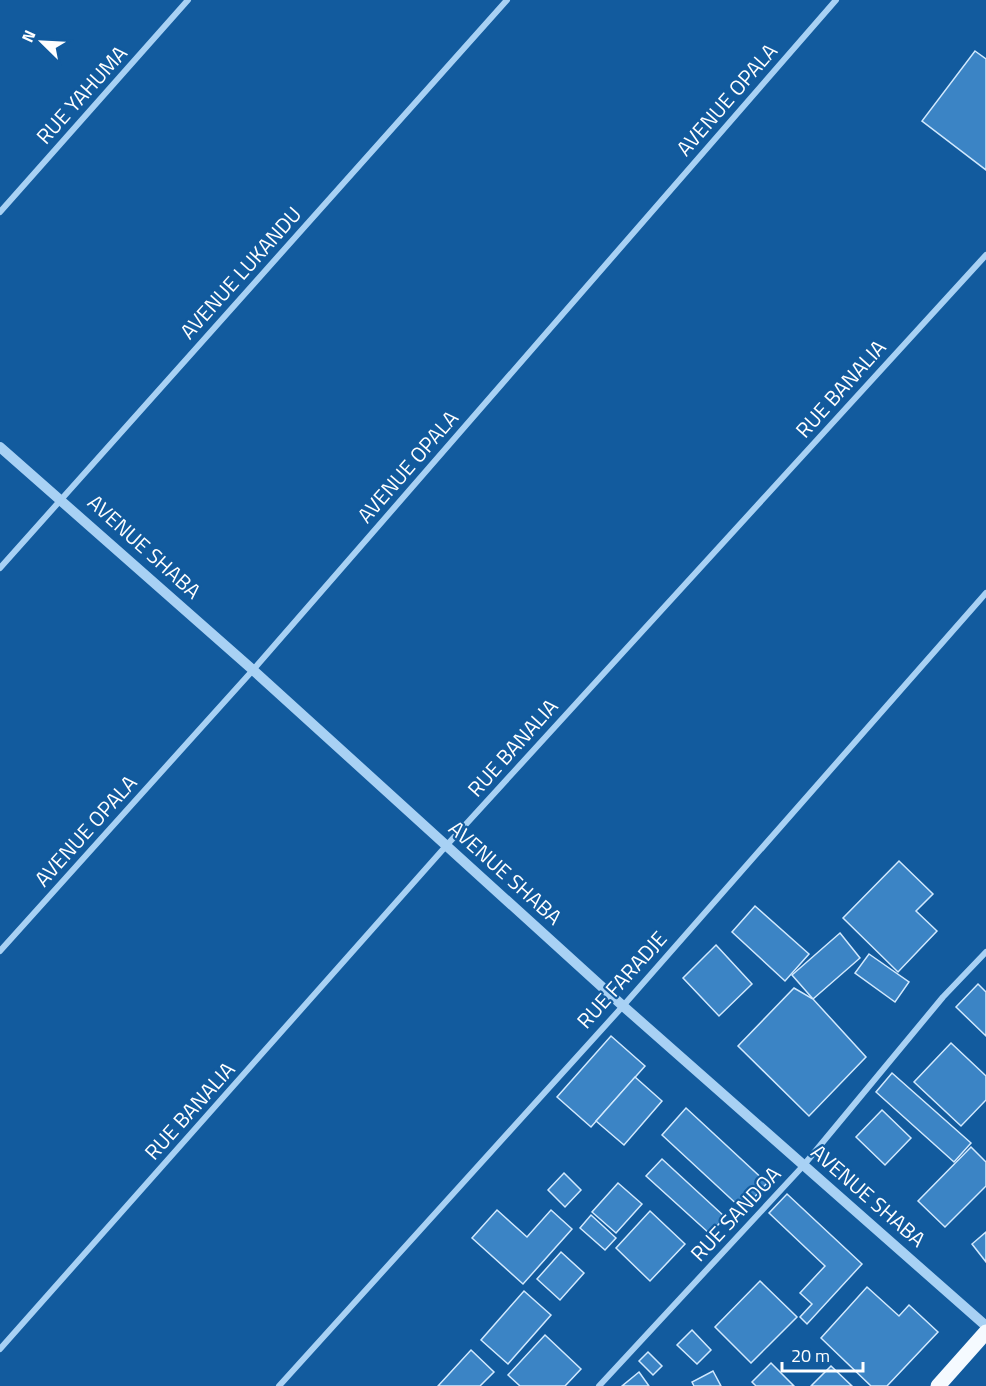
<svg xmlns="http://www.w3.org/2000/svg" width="986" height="1386" viewBox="0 0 986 1386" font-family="'Titillium Web',sans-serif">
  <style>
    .building { fill: #3b84c5; stroke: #d1e9fe; stroke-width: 1.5 }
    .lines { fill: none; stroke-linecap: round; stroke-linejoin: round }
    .minor { stroke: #a8d1f4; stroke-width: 6 }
    .tertiary { stroke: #a8d1f4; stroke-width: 10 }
    .primary { stroke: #f5faff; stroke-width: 15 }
    .labels { text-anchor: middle; stroke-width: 4.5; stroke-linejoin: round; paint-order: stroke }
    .street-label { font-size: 21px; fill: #fff; stroke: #125b9e }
  </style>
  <rect width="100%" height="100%" fill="#125b9e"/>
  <!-- building -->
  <g class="building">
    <path d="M975 51 986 59V170L922 121Z"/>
    <path d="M899 861 933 894 916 911 937 931 898 972 843 918Z"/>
    <path d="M755 906 809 954 785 981 732 932Z"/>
    <path d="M840 933 860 958 813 999 792 975Z"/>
    <path d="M716 945 752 984 719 1016 683 978Z"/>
    <path d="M869 954 909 982 895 1002 855 973Z"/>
    <path d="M978 984 986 992V1036L956 1007Z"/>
    <path d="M794 988 813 999 866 1057 809 1116 738 1046Z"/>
    <path d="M611 1036 645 1066 591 1127 557 1097Z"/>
    <path d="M951 1043 986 1076V1100L961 1126 914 1082Z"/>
    <path d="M892 1073 971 1143 954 1162 876 1092Z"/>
    <path d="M635 1077 662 1101 624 1145 596 1121Z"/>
    <path d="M686 1108 767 1183 743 1210 662 1135Z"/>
    <path d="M882 1110 911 1138 885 1165 856 1137Z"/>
    <path d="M971 1147 986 1162V1186L945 1227 918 1201Z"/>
    <path d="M662 1159 725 1217 710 1234 646 1176Z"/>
    <path d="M564 1173 581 1190 565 1207 548 1190Z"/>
    <path d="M618 1183 642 1204 616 1233 592 1212Z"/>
    <path d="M787 1194 862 1264 807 1324 800 1317 812 1304 800 1293 825 1266 769 1213Z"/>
    <path d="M497 1210 527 1237 551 1210 572 1229 523 1284 472 1238Z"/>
    <path d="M650 1211 685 1244 650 1281 616 1248Z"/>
    <path d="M591 1215 616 1238 605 1250 580 1228Z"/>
    <path d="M986 1232V1262L972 1244Z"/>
    <path d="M561 1252 584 1273 560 1300 537 1279Z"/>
    <path d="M760 1281 797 1317 751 1363 715 1327Z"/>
    <path d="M867 1287 899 1316 909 1305 938 1332 887 1386H871L821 1338Z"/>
    <path d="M524 1291 551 1315 508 1364 481 1340Z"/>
    <path d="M692 1330 711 1350 697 1364 677 1345Z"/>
    <path d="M545 1335 581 1369 565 1386H520L508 1375Z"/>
    <path d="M471 1350 494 1372 480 1386H438Z"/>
    <path d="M648 1352 662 1366 653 1375 639 1361Z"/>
    <path d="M771 1363 794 1386H756L752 1382Z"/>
    <path d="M831 1366 852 1386H811Z"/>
    <path d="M713 1371 721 1386H694L692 1382Z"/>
    <path d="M639 1372 649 1386H622Z"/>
  </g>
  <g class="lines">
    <!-- minor -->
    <g class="minor">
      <path d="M0 212 188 0"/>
      <path d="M0 568 507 0"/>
      <path d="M0 951 253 670 836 0"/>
      <path d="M0 1349 446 846 986 255"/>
      <path d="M279 1386 623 1006 986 593"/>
      <path d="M599 1386 803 1166 943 997 986 952"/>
    </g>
    <!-- tertiary -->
    <path class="tertiary" d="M0 447 253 670 623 1006 986 1326"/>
    <!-- primary -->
    <path class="primary" d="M938 1386 986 1332"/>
  </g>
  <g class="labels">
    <!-- street labels -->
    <g class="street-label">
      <text transform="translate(82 95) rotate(-48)" y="7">RUE YAHUMA</text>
      <text transform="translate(727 100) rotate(-49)" y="7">AVENUE OPALA</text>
      <text transform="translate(241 273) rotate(-48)" y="7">AVENUE LUKANDU</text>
      <text transform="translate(841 389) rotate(-48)" y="7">RUE BANALIA</text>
      <text transform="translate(408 467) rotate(-49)" y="7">AVENUE OPALA</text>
      <text transform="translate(144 547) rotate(42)" y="7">AVENUE SHABA</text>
      <text transform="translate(513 748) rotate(-48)" y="7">RUE BANALIA</text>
      <text transform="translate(86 831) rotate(-48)" y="7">AVENUE OPALA</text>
      <text transform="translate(505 873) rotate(42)" y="7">AVENUE SHABA</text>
      <text transform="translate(622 980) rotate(-48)" y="7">RUE FARADJE</text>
      <text transform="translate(190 1111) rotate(-48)" y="7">RUE BANALIA</text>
      <text transform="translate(868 1196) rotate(41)" y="7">AVENUE SHABA</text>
      <text transform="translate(736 1214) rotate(-47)" y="7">RUE SANDOA</text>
    </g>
  </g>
  <!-- north arrow -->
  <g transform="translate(42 42) rotate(294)" stroke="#125b9e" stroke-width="4.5" paint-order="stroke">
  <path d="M0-4.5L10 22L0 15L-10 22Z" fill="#ffffff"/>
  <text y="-9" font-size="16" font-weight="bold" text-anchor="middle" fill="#ffffff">N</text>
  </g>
  <!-- scale -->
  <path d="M782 1362v9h81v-9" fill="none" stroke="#ffffff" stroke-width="3"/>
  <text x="791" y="1362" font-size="18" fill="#ffffff" stroke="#125b9e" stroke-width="4.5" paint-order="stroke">20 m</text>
</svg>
